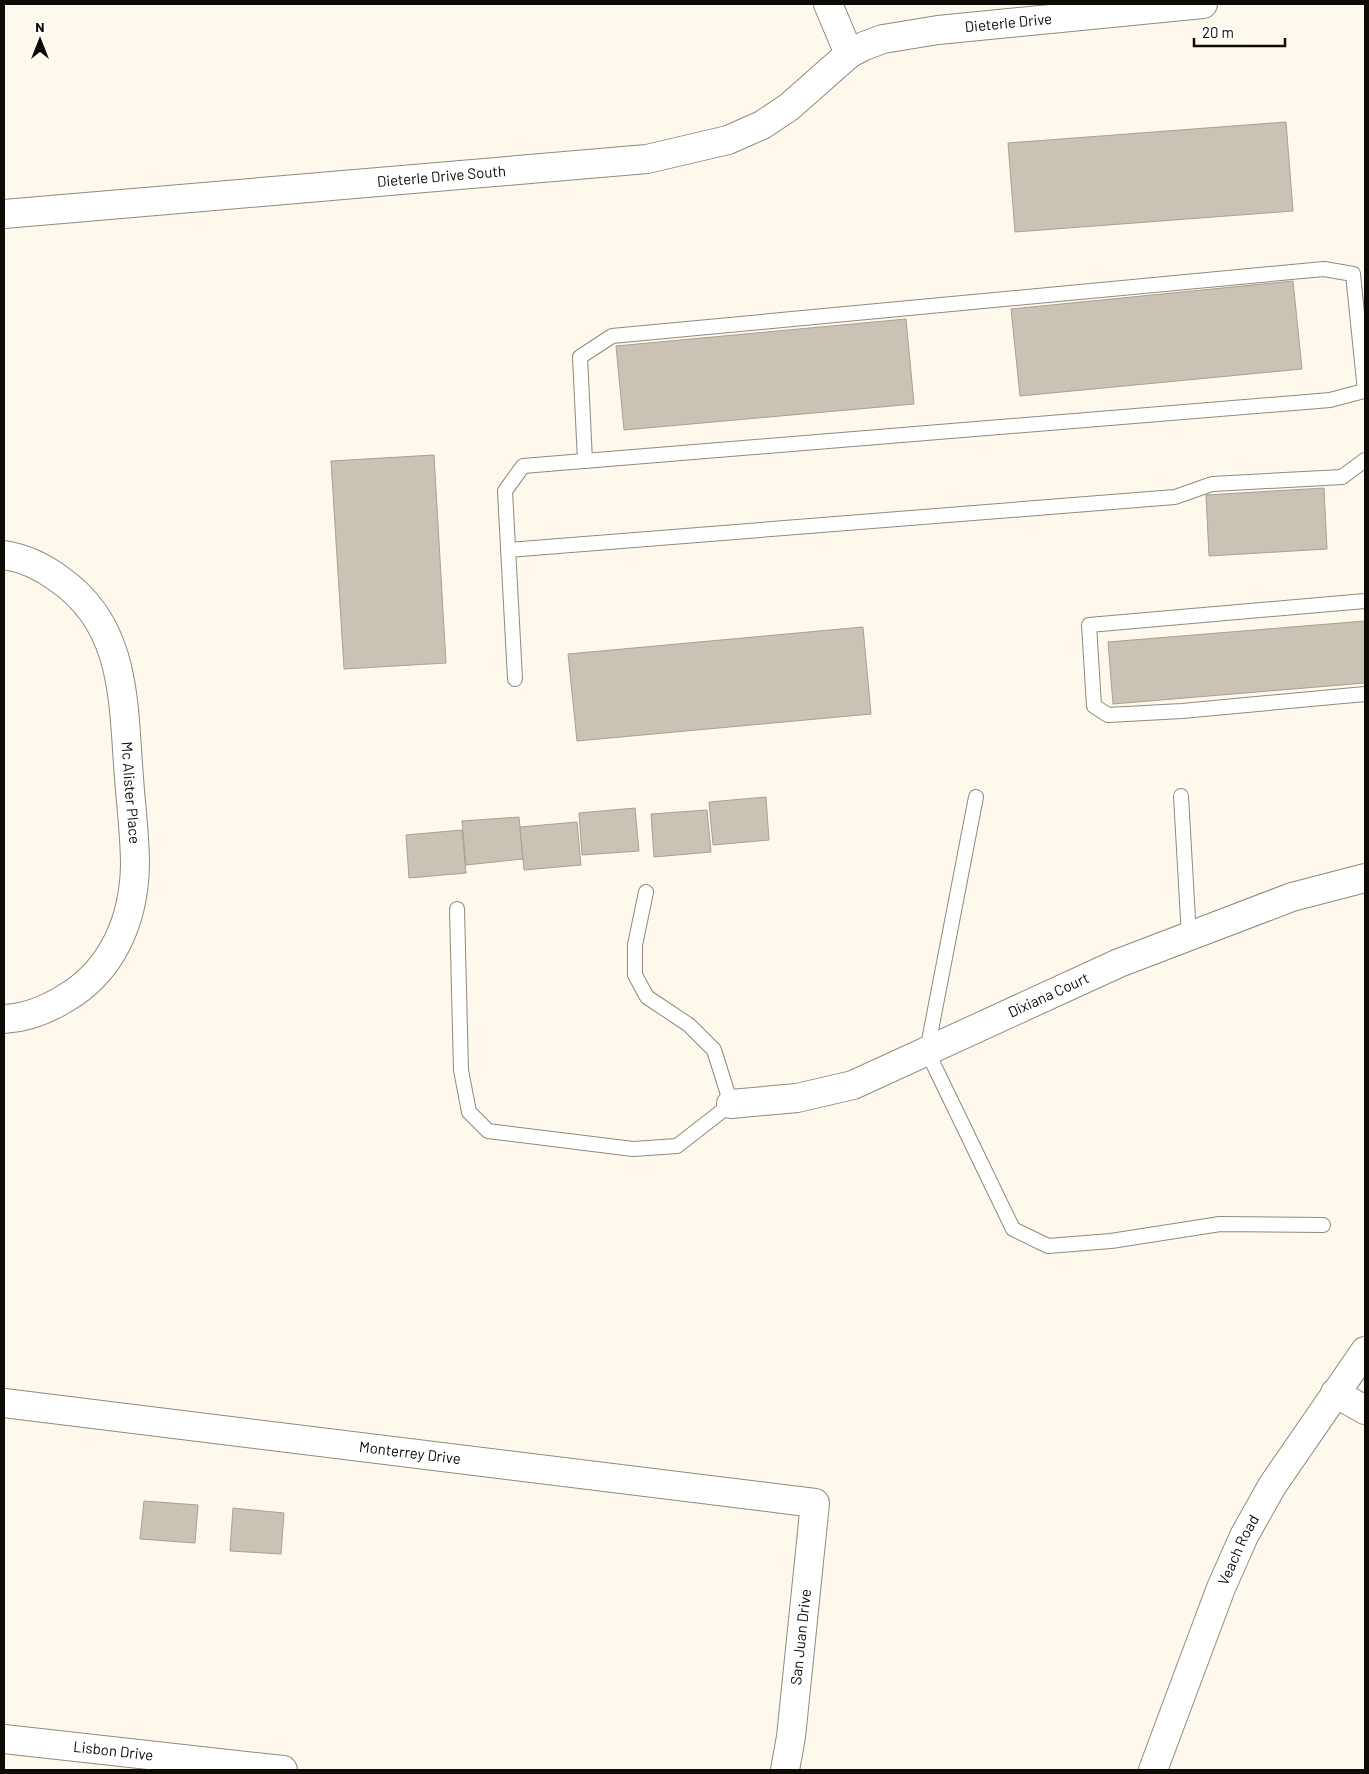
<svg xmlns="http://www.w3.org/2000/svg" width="1369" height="1774" viewBox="0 0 1369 1774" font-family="Barlow,sans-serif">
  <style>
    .building { fill: #cac2b5; stroke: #a7a093 }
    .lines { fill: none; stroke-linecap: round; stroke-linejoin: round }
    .lane-casing { stroke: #91897d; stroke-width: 16 }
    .street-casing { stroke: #91897d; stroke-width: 30 }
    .secondary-casing { stroke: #91897d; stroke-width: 30 }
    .lane { stroke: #fff; stroke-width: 14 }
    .street { stroke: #fff; stroke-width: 28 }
    .secondary { stroke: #fff; stroke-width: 28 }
    .labels { text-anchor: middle; stroke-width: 4.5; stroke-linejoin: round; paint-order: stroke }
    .street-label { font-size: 15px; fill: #0e0b07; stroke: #fff }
  </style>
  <rect width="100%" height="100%" fill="#fef8ed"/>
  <!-- building -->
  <g class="building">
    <path d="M1286 122 1293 211 1015 232 1008 143Z"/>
    <path d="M1293 281 1302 369 1020 396 1011 309Z"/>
    <path d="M906 319 914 404 624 430 616 346Z"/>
    <path d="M434 455 446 663 344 669 331 461Z"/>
    <path d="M1324 488 1327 549 1209 556 1206 495Z"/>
    <path d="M1365 621V683L1113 704 1108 642Z"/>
    <path d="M863 627 871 714 577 741 568 654Z"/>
    <path d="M766 797 769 840 713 845 709 802Z"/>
    <path d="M635 808 639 851 582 855 579 813Z"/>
    <path d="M707 810 711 852 654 857 651 814Z"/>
    <path d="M519 817 523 859 466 865 462 821Z"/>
    <path d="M577 822 581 865 524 870 520 827Z"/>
    <path d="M462 830 466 873 409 878 406 835Z"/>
    <path d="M144 1501 198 1505 195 1543 140 1539Z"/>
    <path d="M233 1508 284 1513 281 1554 230 1551Z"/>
  </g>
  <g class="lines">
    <defs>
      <g id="lane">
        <path d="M585 461 580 357 612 336 1324 269 1353 274 1365 391"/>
        <path d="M508 550 1175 497 1212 484 1342 477 1365 460"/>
        <path d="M1365 601 1089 625 1094 706 1108 715 1182 711 1365 694"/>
        <path d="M515 679 505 491 523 466 1330 400 1364 391"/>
        <path d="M1181 796 1189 937"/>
        <path d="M976 797 927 1051 1013 1229 1048 1246 1111 1241 1220 1224 1323 1225"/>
        <path d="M457 909 461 1070 469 1112 488 1131 633 1149 677 1146 731 1104 714 1050 689 1025 647 997 635 975V945L646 892"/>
      </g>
      <g id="street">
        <path d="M828 4 849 54"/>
        <path id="s1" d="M4 214 647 159 728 140 762 125 789 107 849 54 864 46 883 39 938 30 1203 4"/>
        <path id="s2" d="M4 555C23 558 43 567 59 579 127 626 123 703 129 778 131 806 135 836 135 865 134 919 113 971 64 999 46 1010 25 1018 4 1019"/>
        <path id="s3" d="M731 1104 797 1098 853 1085 1119 963 1292 897 1365 878"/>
        <path d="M1335 1393 1365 1410"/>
        <path id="s4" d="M4 1403 815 1503 791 1737 785 1770"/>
        <path id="s5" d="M4 1739 283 1770"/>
      </g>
      <g id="secondary">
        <path id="s6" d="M1153 1770 1221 1588 1244 1536 1272 1486 1365 1351"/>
      </g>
    </defs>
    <!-- lane casing -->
    <use href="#lane" class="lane-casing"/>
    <!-- street casing -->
    <use href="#street" class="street-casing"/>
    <!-- secondary casing -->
    <use href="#secondary" class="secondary-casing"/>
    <!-- lane -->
    <use href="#lane" class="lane"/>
    <!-- street -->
    <use href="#street" class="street"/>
    <!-- secondary -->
    <use href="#secondary" class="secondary"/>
  </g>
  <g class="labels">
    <!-- street labels -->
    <g class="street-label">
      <text dy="5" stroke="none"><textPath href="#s1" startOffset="1042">Dieterle Drive</textPath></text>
      <text dy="5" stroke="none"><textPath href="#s1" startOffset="439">Dieterle Drive South</textPath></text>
      <text dy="5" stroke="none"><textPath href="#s2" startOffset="295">Mc Alister Place</textPath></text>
      <text dy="5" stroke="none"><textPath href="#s3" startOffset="339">Dixiana Court</textPath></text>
      <text dy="5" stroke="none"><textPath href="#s4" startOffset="409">Monterrey Drive</textPath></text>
      <text dy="5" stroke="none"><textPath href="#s6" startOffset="236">Veach Road</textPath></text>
      <text transform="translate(801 1637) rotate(-84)" y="5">San Juan Drive</text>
      <text dy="5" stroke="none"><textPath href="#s5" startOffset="110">Lisbon Drive</textPath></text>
    </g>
  </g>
  <!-- border -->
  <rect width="1369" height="1774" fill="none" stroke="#0e0b07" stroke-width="10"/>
  <!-- north arrow -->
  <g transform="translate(40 40)" stroke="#ffffff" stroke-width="4" paint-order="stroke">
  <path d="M0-4L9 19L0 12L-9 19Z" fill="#0e0b07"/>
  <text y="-8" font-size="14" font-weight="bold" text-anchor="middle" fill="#0e0b07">N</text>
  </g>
  <!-- scale -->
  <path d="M1194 38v8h91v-8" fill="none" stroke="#0e0b07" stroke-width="2.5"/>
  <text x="1202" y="38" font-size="15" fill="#0e0b07" stroke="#ffffff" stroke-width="4" paint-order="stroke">20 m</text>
</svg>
